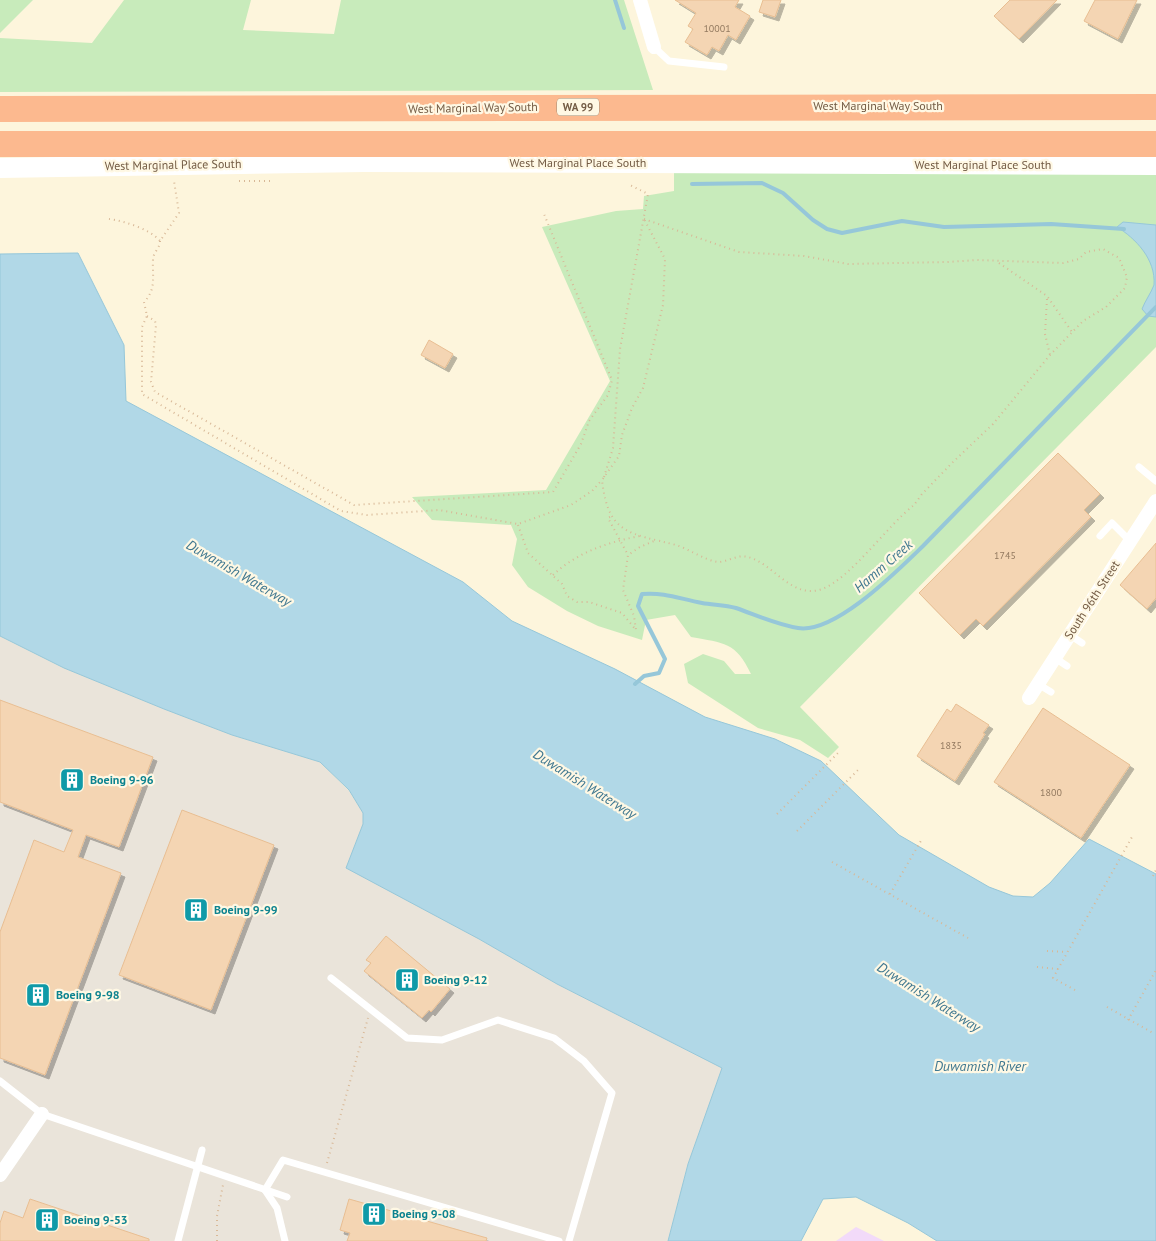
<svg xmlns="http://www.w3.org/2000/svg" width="1156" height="1241" viewBox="0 0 1156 1241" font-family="'PT Sans',sans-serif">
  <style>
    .industrial { fill: #eae4da }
    .education { fill: #f2daf9 }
    .green { fill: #c8ebbb }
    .water { fill: #b1d8e7; stroke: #96c7d9 }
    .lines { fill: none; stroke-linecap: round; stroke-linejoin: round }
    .stream { stroke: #96c7d9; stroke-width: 4 }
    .building { fill: #f4d5b3; stroke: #e8be92; filter: url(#shadow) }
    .path { stroke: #d8b897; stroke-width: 2; stroke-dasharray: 1 4; stroke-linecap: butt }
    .lane { stroke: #fff; stroke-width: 7 }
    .street { stroke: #fff; stroke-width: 14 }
    .secondary { stroke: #fff; stroke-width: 20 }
    .highway { stroke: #fcb98f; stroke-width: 26 }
    .labels { text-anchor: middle; stroke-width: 4.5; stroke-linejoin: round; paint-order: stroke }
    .number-label { font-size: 10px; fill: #937a60 }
    .shield { fill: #fff8e4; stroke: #9d8a74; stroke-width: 1 }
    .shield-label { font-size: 11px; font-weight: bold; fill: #735b44 }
    .street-label { font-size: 12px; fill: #735b44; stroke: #fff8e4 }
    .culture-label { font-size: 12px; font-weight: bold; fill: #0d838f; stroke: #fff8e4; text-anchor: start }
    .water-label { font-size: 14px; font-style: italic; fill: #407890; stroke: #fff8e4 }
  </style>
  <defs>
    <filter id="shadow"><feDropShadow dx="4" dy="4" stdDeviation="0" flood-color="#0004"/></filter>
  </defs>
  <rect width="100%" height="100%" fill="#fdf5dc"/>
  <!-- industrial -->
  <path class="industrial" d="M0 636 64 668 164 709 232 735 320 762 349 791 363 813V824L354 847 479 939 557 984 723 1068 688 1164 668 1241H0Z"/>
  <!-- education -->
  <path class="education" d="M856 1227 884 1241H836Z"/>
  <!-- green -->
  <g class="green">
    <path d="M0 0H33L0 33Z"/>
    <path d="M124 0H251L243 30 334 34 341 0H624L653 90 0 92V38L92 43Z"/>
    <path d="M674 172 1156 174V347L800 707 839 747 828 758 800 740 758 728 688 683 684 664 703 654 724 661 735 674H751C736 642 724 643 691 637L675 615 646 620 642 640 598 626 567 611 528 587 512 565 517 539 511 525 432 520 412 497 546 490 610 381 542 227 616 211 643 209 644 196 674 191Z"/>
  </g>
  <!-- water -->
  <g class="water">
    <path d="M1123 222 1156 225V317L1148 316 1142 309C1145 301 1151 293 1154 285 1156 259 1135 238 1117 227Z"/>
    <path d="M78 253 124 345 126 401 463 582 512 621 615 669 705 717 775 739 821 761 899 835 989 887 1013 896 1033 897 1050 883 1089 839 1156 874V1241H937L908 1223 856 1197 823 1199 801 1241H668L688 1164 722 1068 557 984 479 939 346 868 363 824V813L349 790 320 762 232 735 164 709 64 668 0 636V254Z"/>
  </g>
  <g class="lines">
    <!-- stream -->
    <g class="stream">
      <path d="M615 0 624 28"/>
      <path d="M692 184 762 183 783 193 813 220 827 229 842 233 902 221 944 227 1051 224 1124 229"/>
      <path d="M635 684 644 676 659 673 665 659 638 606 642 594C665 592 680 599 702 603 713 605 725 605 736 608 756 615 777 625 798 628 835 634 897 571 923 546L1156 307"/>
    </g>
  </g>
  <!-- building -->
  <g class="building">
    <path d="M675 0H739L735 7 750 16 736 40 728 35 719 51 712 47 707 55 685 42 693 29 688 26 696 13Z"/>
    <path d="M763 0H781L775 17 759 12Z"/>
    <path d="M1010 0H1057L1019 39 994 16Z"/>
    <path d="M1095 0H1137L1118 39 1084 21Z"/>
    <path d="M429 340 453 354 445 368 421 355Z"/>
    <path d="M1058 453 1100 494 1084 510 1091 517 983 626 976 619 960 635 919 593Z"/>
    <path d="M1156 543V598L1147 609 1120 585Z"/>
    <path d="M0 700 153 757 119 847 86 835 78 857 121 873 45 1075 0 1058V932L34 840 64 852 73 830 0 802Z"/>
    <path d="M956 704 989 725 983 733 985 734 955 781 917 756 947 709 951 712Z"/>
    <path d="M1043 708 1130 765 1081 838 994 782Z"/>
    <path d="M182 810 274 845 211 1010 119 975Z"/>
    <path d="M386 936 450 989 431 1012 429 1010 422 1018 364 971 371 963 366 960Z"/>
    <path d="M30 1199 149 1239V1241H0V1223L4 1211 23 1218Z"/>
    <path d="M349 1199 487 1238 486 1241H347L350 1233 340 1230Z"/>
  </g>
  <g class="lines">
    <!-- path -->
    <g class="path">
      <path d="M239 181H274"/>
      <path d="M109 219C124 221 150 229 160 241L179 213 174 181"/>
      <path d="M644 219 739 252 804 256 848 264 947 262 977 260 1063 263 1079 259 1086 252 1103 249 1119 258 1127 277 1125 288 1106 307 1083 321 1050 355 993 424 952 463 922 494 914 505C888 525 850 579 822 589 792 600 773 563 748 557 737 554 728 562 718 562 704 560 689 549 676 545 630 533 608 535 602 480L619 456 622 435 632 408 643 388 663 305 665 259Z"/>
      <path d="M160 241C160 248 153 253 153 259 152 275 157 289 144 302L147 316 142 327V394L341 511 367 515 439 510 518 524 571 505 592 491 601 481"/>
      <path d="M999 263 1047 296 1072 332"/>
      <path d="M1047 299 1045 334 1050 355"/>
      <path d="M147 316 155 321 156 325 151 382 155 392 354 505 553 492 581 444 589 421 608 395 612 380 544 214"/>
      <path d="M604 477 613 448 620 349 648 194 630 185"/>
      <path d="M610 517 608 518 628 555"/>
      <path d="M518 525 528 553 562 584 567 596 577 602H589L622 613 636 630 634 616 623 590 628 555 640 547 654 541"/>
      <path d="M553 575C576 553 608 542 640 536"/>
      <path d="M777 814 840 751"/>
      <path d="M797 831 859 769"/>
      <path d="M832 862 968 938"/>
      <path d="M1153 876 1156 870"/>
      <path d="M890 894 922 839"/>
      <path d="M1047 951 1067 952"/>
      <path d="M1037 967 1058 969"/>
      <path d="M1075 990 1053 978 1132 837"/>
      <path d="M1107 1007 1153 1033"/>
      <path d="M1128 1020 1156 970"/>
      <path d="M327 1163 368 1018"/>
      <path d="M217 1241V1216L223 1185"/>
    </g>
    <!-- lane -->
    <g class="lane">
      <path d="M654 47 669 61 724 67"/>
      <path d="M1139 467 1156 481"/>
      <path d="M1100 536 1112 523 1130 541"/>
      <path d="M1070 635 1082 643"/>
      <path d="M1055 658 1067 666"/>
      <path d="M1038 684 1051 692"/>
      <path d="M331 978 407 1038 442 1040 498 1020 554 1038 584 1061 612 1093 569 1241"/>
      <path d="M0 1081 42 1114 287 1197"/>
      <path d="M265 1190 283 1160 559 1241"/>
      <path d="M265 1190 277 1208 285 1241"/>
      <path d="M178 1241 202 1150"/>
    </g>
    <!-- street -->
    <g class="street">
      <path d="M640 0 654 47"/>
      <path d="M1029 698 1156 501"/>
      <path d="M0 1175 42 1114"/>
    </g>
    <!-- secondary -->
    <path class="secondary" d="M0 168 364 162 1156 165"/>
    <!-- highway -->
    <g class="highway">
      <path d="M0 109 1156 107"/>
      <path d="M0 144H1156"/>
    </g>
  </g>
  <!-- icons -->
  <defs>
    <symbol id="building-square" viewBox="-11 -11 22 22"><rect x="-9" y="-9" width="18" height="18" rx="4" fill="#0f9aa8" stroke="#fff8e4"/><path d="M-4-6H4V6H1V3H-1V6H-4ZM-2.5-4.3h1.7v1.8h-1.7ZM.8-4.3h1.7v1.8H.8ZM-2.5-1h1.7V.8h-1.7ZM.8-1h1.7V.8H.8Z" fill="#fff"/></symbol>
  </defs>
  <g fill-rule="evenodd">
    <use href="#building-square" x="58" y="766" width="28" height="28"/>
    <use href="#building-square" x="182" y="896" width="28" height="28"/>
    <use href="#building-square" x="393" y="966" width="28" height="28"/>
    <use href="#building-square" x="24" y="981" width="28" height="28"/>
    <use href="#building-square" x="360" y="1200" width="28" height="28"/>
    <use href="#building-square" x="33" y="1206" width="28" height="28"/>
  </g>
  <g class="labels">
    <!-- number labels -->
    <g class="number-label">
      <text x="717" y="32">10001</text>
      <text x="1005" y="559">1745</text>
      <text x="951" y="749">1835</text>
      <text x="1051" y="796">1800</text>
    </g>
    <!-- shield labels -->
    <rect class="shield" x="557" y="98.5" width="42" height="17" rx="4"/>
    <g class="shield-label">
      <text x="578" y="111">WA 99</text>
    </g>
    <!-- street labels -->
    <g class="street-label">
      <text x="878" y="110">West Marginal Way South</text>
      <text transform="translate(473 108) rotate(-1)" y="4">West Marginal Way South</text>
      <text x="578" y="167">West Marginal Place South</text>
      <text transform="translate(173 165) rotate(-1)" y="4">West Marginal Place South</text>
      <text x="983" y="169">West Marginal Place South</text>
      <text transform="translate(1092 600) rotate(-57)" y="4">South 96th Street</text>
    </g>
    <!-- culture labels -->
    <g class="culture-label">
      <text x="90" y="784">Boeing 9-96</text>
      <text x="214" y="914">Boeing 9-99</text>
      <text x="424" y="984">Boeing 9-12</text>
      <text x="56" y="999">Boeing 9-98</text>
      <text x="392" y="1218">Boeing 9-08</text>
      <text x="64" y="1224">Boeing 9-53</text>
    </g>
    <!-- water labels -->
    <g class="water-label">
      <text transform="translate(883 566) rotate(-41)" y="5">Hamm Creek</text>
      <text transform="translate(239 573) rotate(30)" y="5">Duwamish Waterway</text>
      <text transform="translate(585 784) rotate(32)" y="5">Duwamish Waterway</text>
      <text transform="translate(929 997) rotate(32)" y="5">Duwamish Waterway</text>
      <text x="980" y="1071">Duwamish River</text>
    </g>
  </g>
</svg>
